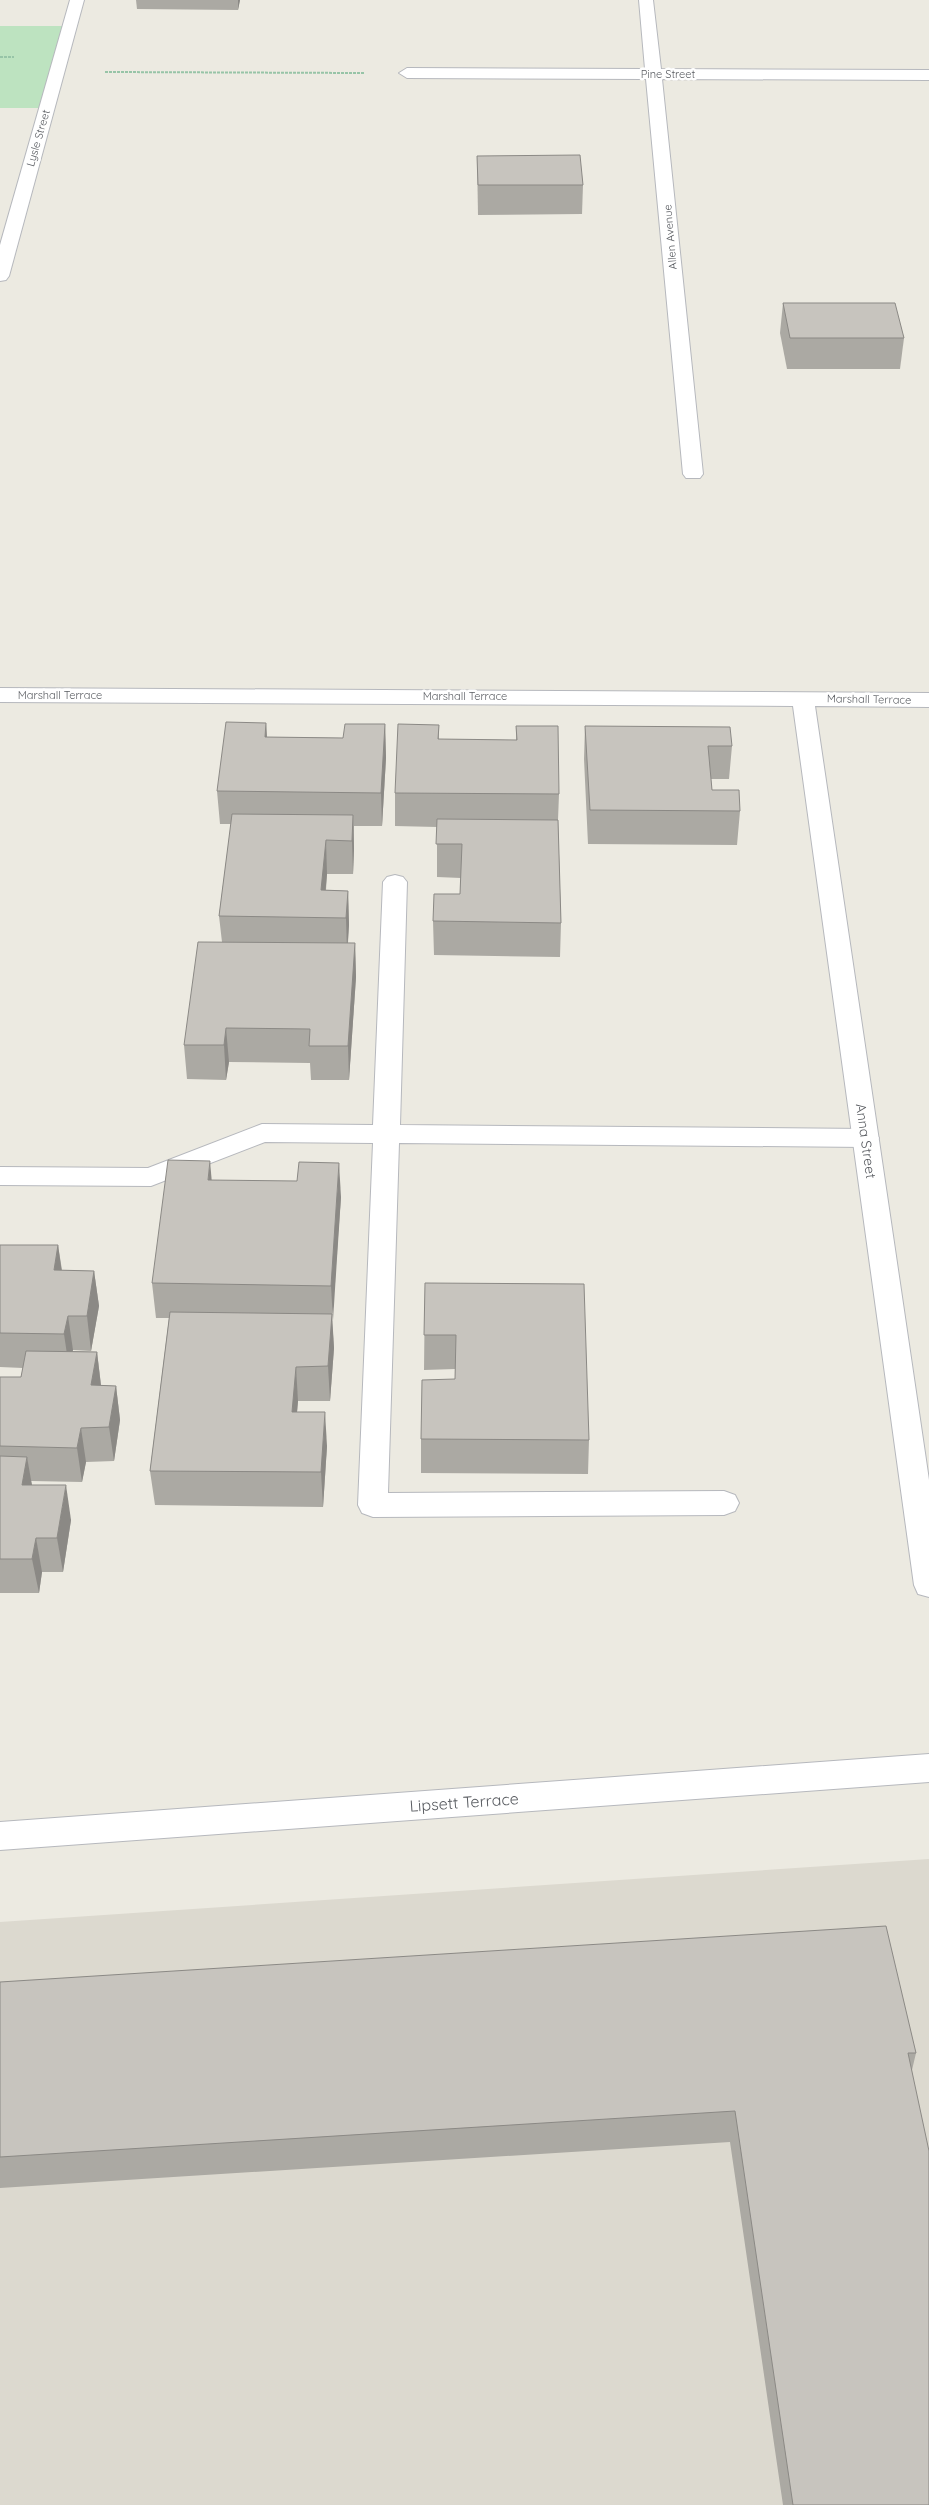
<svg xmlns="http://www.w3.org/2000/svg" width="929" height="2505" viewBox="0 0 929 2505" font-family="Quicksand,sans-serif">
  <style>
    .education { fill: #dcd9cf }
    .green { fill: #bde3c0 }
    .lines { fill: none; stroke-linecap: round; stroke-linejoin: round }
    .lane-casing { stroke: #b6b8bd; stroke-width: 2 }
    .street-casing { stroke: #b6b8bd; stroke-width: 2 }
    .path { stroke: #97c4a7; stroke-width: 2; stroke-dasharray: 3 1; stroke-linecap: butt }
    .lane { fill: #fff; fill-rule: evenodd }
    .street { fill: #fff; fill-rule: evenodd }
    .wall { fill: #aba9a3 }
    .shaded-wall { fill: #8b8985 }
    .building { fill: #c7c4be; stroke: #8b8985 }
    .labels { text-anchor: middle; stroke-width: 5; stroke-linejoin: round; paint-order: stroke }
    .far-street-label { font-size: 11px; fill: #595c61; stroke: #fff }
    .street-label { font-size: 14px; fill: #595c61; stroke: #fff }
    .near-street-label { font-size: 16px; fill: #595c61; stroke: #fff }
  </style>
  <rect width="100%" height="100%" fill="#eceae1"/>
  <!-- education -->
  <path class="education" d="M929 1859V2505H0V1922Z"/>
  <!-- green -->
  <path class="green" d="M0 26H70L47 108H0Z"/>
  <g class="lines">
    <defs>
      <path id="lane" d="M395 875 403 877 407 882 400 1125 866 1129 875 1132 879 1138 875 1144 866 1147 399 1143 388 1493 724 1491 735 1495 739 1503 735 1511 724 1515 373 1517 362 1513 358 1505 373 1143 265 1142 151 1186 0 1185V1167L148 1168 262 1124 373 1125 383 882 387 877Z"/>
      <g id="street">
        <path d="M70 0H84L9 276 6 280 0 281V245Z"/>
        <path d="M639 0H653L661 69 929 70V80L662 79 703 474 700 478H686L683 474 646 79 407 78 399 73 407 68 645 69Z"/>
        <path d="M0 688 929 693V707L815 706 929 1480V1597L918 1594 914 1585 793 706 0 702Z"/>
        <path d="M929 1754V1782L0 1850V1822Z"/>
      </g>
    </defs>
    <!-- lane casing -->
    <use href="#lane" class="lane-casing"/>
    <!-- street casing -->
    <use href="#street" class="street-casing"/>
    <!-- path -->
    <g class="path">
      <path d="M0 57H14"/>
      <path d="M105 72 364 73"/>
    </g>
    <!-- lane -->
    <use href="#lane" class="lane"/>
    <!-- street -->
    <use href="#street" class="street"/>
  </g>
  <!-- wall -->
  <g class="wall">
    <path d="M136 0H240L238 10 137 9Z"/>
    <path d="M477 156 583 185 582 214 478 215Z"/>
    <path d="M783 303 904 338 900 369H787L780 333Z"/>
    <path d="M266 723 267 737 343 738 385 724 386 758 382 826H354V849L353 874H327L326 890 348 891 349 925 348 943H355L356 977 349 1080H311L310 1063 229 1062 226 1080 187 1079 184 1045 222 942 219 916 231 824H220L217 791Z"/>
    <path d="M439 725V739L516 740V726L559 794 558 820 561 923 560 957 434 955 433 921 460 894 461 878 437 877V827L395 826V793Z"/>
    <path d="M585 726 732 746 729 779H711L712 790 740 811 737 845 588 844 584 759Z"/>
    <path d="M212 1180 341 1197 332 1320 334 1348 330 1401H298L297 1412 327 1446 323 1507 155 1505 150 1471 169 1318H156L152 1283Z"/>
    <path d="M0 1245H58L62 1270 94 1271 99 1306 91 1351 73 1350 72 1351 97 1352 101 1385 116 1386 120 1420 114 1461 86 1462 82 1482 31 1481 32 1485 71 1520 63 1572H42L39 1593H0V1377H21L23 1368 0 1367Z"/>
    <path d="M425 1283 589 1440 588 1474 421 1473V1439L455 1379V1369L424 1370Z"/>
    <path d="M0 1982 916 2053 912 2070 929 2505H783L730 2142 0 2188Z"/>
  </g>
  <!-- shaded-wall -->
  <g class="shaded-wall">
    <path d="M238 0H240L238 10Z"/>
    <path d="M266 723 268 756 265 737Z"/>
    <path d="M385 724 386 758 382 826 381 793Z"/>
    <path d="M353 815 354 849 353 874 352 841Z"/>
    <path d="M326 840 327 874 323 918 321 890Z"/>
    <path d="M348 891 349 925 347 952 346 918Z"/>
    <path d="M355 943 356 977 349 1080 348 1046Z"/>
    <path d="M226 1028 229 1062 226 1080 224 1045Z"/>
    <path d="M210 1161 213 1195 208 1180Z"/>
    <path d="M339 1163 341 1197 333 1320 331 1286Z"/>
    <path d="M58 1245 63 1280 54 1270Z"/>
    <path d="M94 1271 99 1306 91 1351 87 1316Z"/>
    <path d="M332 1314 334 1348 330 1401 328 1366Z"/>
    <path d="M68 1316 73 1350 69 1368 64 1334Z"/>
    <path d="M97 1352 101 1386 91 1385Z"/>
    <path d="M296 1367 298 1401 294 1446 292 1412Z"/>
    <path d="M116 1386 120 1420 114 1461 109 1427Z"/>
    <path d="M325 1412 327 1446 323 1507 321 1472Z"/>
    <path d="M81 1428 86 1462 82 1482 77 1448Z"/>
    <path d="M27 1457 33 1491 22 1485Z"/>
    <path d="M66 1485 71 1520 63 1572 57 1538Z"/>
    <path d="M36 1538 42 1572 39 1593 32 1559Z"/>
  </g>
  <!-- building -->
  <g class="building">
    <path d="M580 155 583 185H478L477 156Z"/>
    <path d="M783 303H895L904 338H790Z"/>
    <path d="M226 722 266 723 265 737 343 738 345 724H385L381 793 217 791Z"/>
    <path d="M398 724 439 725 438 739 517 740 516 726H558L559 794 395 793Z"/>
    <path d="M585 726 730 727 732 746H708L712 790H739L740 811 590 810Z"/>
    <path d="M232 814 353 815 352 841 326 840 321 890 348 891 346 918 219 916Z"/>
    <path d="M437 819 558 820 561 923 433 921 434 894H460L462 844H436Z"/>
    <path d="M198 942 355 943 348 1046H309L310 1029 226 1028 224 1045H184Z"/>
    <path d="M168 1160 210 1161 208 1180 297 1181 299 1162 339 1163 331 1286 152 1283Z"/>
    <path d="M0 1245H58L54 1270 94 1271 87 1316H68L64 1334 0 1333Z"/>
    <path d="M425 1283 584 1284 589 1440 421 1439 422 1380 455 1379 456 1335H424Z"/>
    <path d="M170 1312 332 1314 328 1366 296 1367 292 1412H325L321 1472 150 1471Z"/>
    <path d="M26 1351 97 1352 91 1385 116 1386 109 1427 81 1428 77 1448 0 1446V1377H21Z"/>
    <path d="M0 1456 27 1457 22 1485H66L57 1538H36L32 1559H0Z"/>
    <path d="M886 1926 916 2053H908L929 2151V2505H793L735 2111 0 2157V1982Z"/>
  </g>
  <g class="labels">
    <!-- far-street labels -->
    <g class="far-street-label">
      <text x="668" y="78">Pine Street</text>
      <text transform="translate(38 138) rotate(-74)" y="4">Lysle Street</text>
      <text transform="translate(670 237) rotate(-95)" y="4">Allen Avenue</text>
      <text x="60" y="699">Marshall Terrace</text>
      <text x="465" y="700">Marshall Terrace</text>
      <text transform="translate(869 699) rotate(1)" y="4">Marshall Terrace</text>
    </g>
    <!-- street labels -->
    <g class="street-label">
      <text transform="translate(866 1141) rotate(82)" y="5">Anna Street</text>
    </g>
    <!-- near-street labels -->
    <g class="near-street-label">
      <text transform="translate(464 1802) rotate(-4)" y="6">Lipsett Terrace</text>
    </g>
  </g>
</svg>
